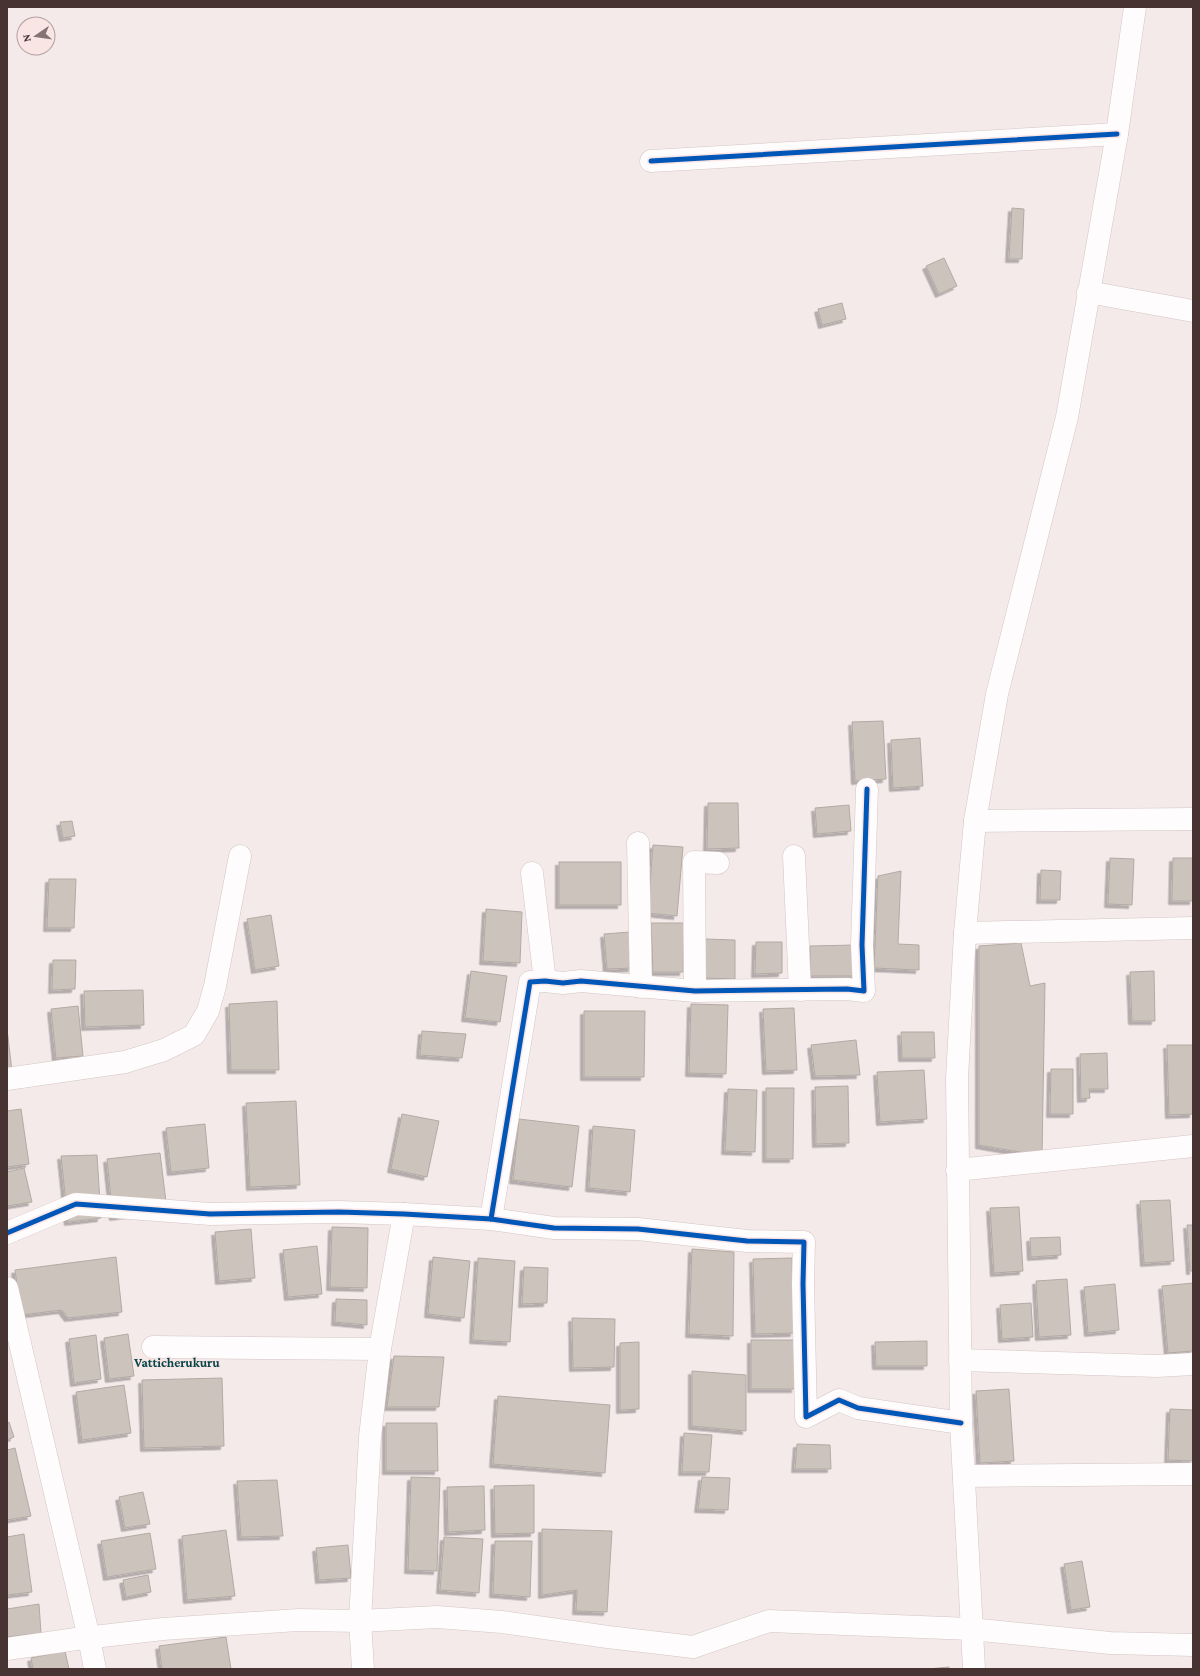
<svg xmlns="http://www.w3.org/2000/svg" width="1200" height="1676" viewBox="0 0 1200 1676" font-family="'Crimson Pro',serif">
  <style>
    .building { fill: #ccc3bc; stroke: #b2aaa3; filter: url(#shadow) }
    .lines { fill: none; stroke-linecap: round; stroke-linejoin: round }
    .minor-casing { stroke: #d3c5c4; stroke-width: 23 }
    .major-casing { stroke: #d3c5c4; stroke-width: 23 }
    .minor { stroke: #fefcfc; stroke-width: 22 }
    .major { stroke: #fefcfc; stroke-width: 22 }
    .cycleway-casing { stroke: #fae5e5; stroke-width: 8 }
    .cycleway { stroke: #0057b8; stroke-width: 5 }
    .labels { text-anchor: middle; stroke-width: 3; stroke-linejoin: round; paint-order: stroke }
    .quarter-label { font-size: 13px; font-weight: bold; fill: #024649; stroke: #fae5e5 }
  </style>
  <defs>
    <filter id="shadow"><feDropShadow dx="-3.5" dy="3.5" stdDeviation="0" flood-color="#0004"/></filter>
  </defs>
  <rect width="100%" height="100%" fill="#f5eaea"/>
  <!-- building -->
  <g class="building">
    <path d="M1012 208 1024 209 1022 259H1009Z"/>
    <path d="M944 258 957 286 939 294 926 266Z"/>
    <path d="M842 303 846 319 822 325 818 309Z"/>
    <path d="M883 721 886 779 855 781 852 722Z"/>
    <path d="M920 738 923 786 893 788 891 740Z"/>
    <path d="M708 803H738L739 848 707 849Z"/>
    <path d="M849 805 851 831 817 834 815 808Z"/>
    <path d="M72 821 75 836 63 838 60 822Z"/>
    <path d="M653 845 683 847 677 916 648 913Z"/>
    <path d="M1110 858 1134 859 1132 905 1108 904Z"/>
    <path d="M1173 858H1193V901H1172Z"/>
    <rect x="559" y="862" width="62" height="43"/>
    <path d="M1041 870 1061 871 1060 900H1040Z"/>
    <path d="M901 871 898 944 919 945V970L874 968 878 876Z"/>
    <path d="M49 879H76L74 928H47Z"/>
    <path d="M486 909 522 912 520 963 483 961Z"/>
    <path d="M271 915 279 966 255 970 247 919Z"/>
    <path d="M651 923H684L683 972H653Z"/>
    <path d="M630 932 632 968 607 969 604 934Z"/>
    <path d="M705 939 735 940V979L705 978Z"/>
    <path d="M756 942H782V973L755 974Z"/>
    <path d="M1021 943 1030 986 1045 983 1042 1156 979 1145V946Z"/>
    <path d="M854 945 856 976H810V946Z"/>
    <path d="M53 960H76L75 989 52 990Z"/>
    <path d="M471 971 507 976 500 1022 465 1018Z"/>
    <path d="M1154 971 1155 1021H1132L1130 972Z"/>
    <path d="M143 990 144 1025 85 1027 84 991Z"/>
    <path d="M277 1001 279 1070H231L229 1004Z"/>
    <path d="M691 1004 728 1005 726 1074 689 1073Z"/>
    <path d="M78 1006 83 1056 56 1058 51 1009Z"/>
    <path d="M794 1008 797 1070 766 1071 763 1009Z"/>
    <path d="M584 1011H645L644 1077H584Z"/>
    <path d="M7 1029 12 1071H7Z"/>
    <path d="M422 1031 466 1034 462 1058 420 1055Z"/>
    <path d="M901 1032H934L935 1058H902Z"/>
    <path d="M856 1040 860 1075 815 1076 811 1045Z"/>
    <path d="M1167 1045H1193V1114L1169 1115Z"/>
    <path d="M1107 1053 1108 1089H1089L1090 1098 1081 1099 1080 1054Z"/>
    <path d="M1051 1069H1073V1114H1050Z"/>
    <path d="M924 1070 927 1119 880 1122 877 1072Z"/>
    <path d="M848 1086 849 1143 816 1144 815 1087Z"/>
    <path d="M766 1088H794L793 1159H766Z"/>
    <path d="M728 1089 757 1090 755 1152 725 1151Z"/>
    <path d="M296 1101 300 1185 250 1187 246 1103Z"/>
    <path d="M21 1109 29 1164 7 1167V1111Z"/>
    <path d="M402 1114 439 1121 427 1177 391 1169Z"/>
    <path d="M519 1119 579 1126 572 1187 513 1180Z"/>
    <path d="M205 1124 209 1168 171 1172 166 1128Z"/>
    <path d="M593 1126 635 1130 630 1192 589 1188Z"/>
    <path d="M160 1153 167 1210 113 1217 107 1159Z"/>
    <path d="M97 1155 101 1218 68 1222 61 1156Z"/>
    <path d="M24 1168 32 1202 7 1206V1172Z"/>
    <path d="M1170 1200 1174 1261 1144 1263 1140 1201Z"/>
    <path d="M1019 1207 1023 1271 994 1273 990 1208Z"/>
    <path d="M1187 1225H1193V1271H1190Z"/>
    <path d="M332 1227 368 1228 367 1288 330 1287Z"/>
    <path d="M251 1229 255 1278 219 1281 215 1232Z"/>
    <path d="M1060 1237 1061 1255 1031 1257 1030 1238Z"/>
    <path d="M317 1246 322 1294 288 1297 283 1250Z"/>
    <path d="M692 1249 734 1252 733 1336 689 1334Z"/>
    <path d="M116 1257 122 1312 68 1318 62 1310 21 1315 15 1270Z"/>
    <path d="M433 1257 470 1261 464 1318 428 1314Z"/>
    <path d="M478 1258 515 1261 510 1342 473 1340Z"/>
    <path d="M792 1258 794 1333 755 1334 753 1259Z"/>
    <path d="M524 1267 548 1268 547 1303 522 1304Z"/>
    <path d="M1067 1279 1071 1335 1039 1337 1036 1281Z"/>
    <path d="M1193 1283V1351L1168 1353 1162 1286Z"/>
    <path d="M1115 1284 1119 1330 1088 1333 1084 1287Z"/>
    <path d="M336 1299 367 1300V1325L335 1322Z"/>
    <path d="M1031 1303 1033 1337 1002 1339 1000 1305Z"/>
    <path d="M572 1318 615 1319 614 1367 573 1368Z"/>
    <path d="M128 1334 134 1376 109 1379 104 1338Z"/>
    <path d="M96 1335 101 1379 74 1383 69 1339Z"/>
    <rect x="751" y="1340" width="44" height="49"/>
    <path d="M927 1341V1366H876L875 1342Z"/>
    <path d="M639 1342V1409L620 1410V1343Z"/>
    <path d="M394 1356 444 1357 439 1407H387Z"/>
    <path d="M692 1371 746 1375V1431L692 1426Z"/>
    <path d="M222 1378 224 1446 144 1448 142 1380Z"/>
    <path d="M124 1385 131 1433 82 1440 76 1392Z"/>
    <path d="M1009 1389 1014 1461 980 1463 976 1391Z"/>
    <path d="M498 1396 610 1405 605 1473 493 1464Z"/>
    <path d="M1170 1409 1193 1410V1461L1168 1460Z"/>
    <path d="M9 1422 14 1437 7 1440V1423Z"/>
    <path d="M386 1423H437L438 1471H386Z"/>
    <path d="M684 1433 712 1435 709 1472H682Z"/>
    <path d="M797 1444 830 1445 831 1469H795Z"/>
    <path d="M15 1448 31 1516 7 1520V1450Z"/>
    <path d="M411 1477 440 1478 437 1571 408 1570Z"/>
    <path d="M702 1477 730 1478 728 1510 698 1509Z"/>
    <path d="M277 1480 283 1536 241 1537 237 1481Z"/>
    <path d="M534 1485V1533L495 1534 494 1486Z"/>
    <path d="M484 1486 485 1530 448 1532 447 1487Z"/>
    <path d="M143 1492 150 1524 125 1528 119 1497Z"/>
    <path d="M542 1529 612 1531 607 1612 576 1611 577 1590 542 1595Z"/>
    <path d="M226 1530 235 1596 187 1600 182 1536Z"/>
    <path d="M150 1533 156 1569 107 1577 101 1541Z"/>
    <path d="M24 1534 32 1592 7 1595V1537Z"/>
    <path d="M444 1537 483 1539 479 1593 440 1590Z"/>
    <path d="M495 1541H532L530 1597 493 1594Z"/>
    <path d="M348 1545 351 1578 319 1580 316 1548Z"/>
    <path d="M1082 1561 1090 1607 1071 1610 1064 1564Z"/>
    <path d="M148 1575 151 1592 126 1597 123 1580Z"/>
    <path d="M39 1604 41 1633 7 1637V1609Z"/>
    <path d="M226 1637 231 1669H162L159 1646Z"/>
    <path d="M65 1651 69 1669H33L31 1658Z"/>
    <path d="M949 1667V1669H928Z"/>
  </g>
  <g class="lines">
    <defs>
      <g id="minor">
        <path d="M651 161 1117 134"/>
        <path d="M1088 292 1193 311"/>
        <path d="M975 821 1193 819"/>
        <path d="M638 843 641 987"/>
        <path d="M794 856 800 990"/>
        <path d="M532 873 545 981"/>
        <path d="M965 933 1193 928"/>
        <path d="M695 991 694 862 718 863"/>
        <path d="M7 1079 125 1062 164 1050 194 1035 208 1011 215 986 240 856"/>
        <path d="M957 1170 1193 1146"/>
        <path d="M491 1219 530 982 545 981 563 983 581 981 695 991 847 989 864 991 862 945 867 789"/>
        <path d="M7 1233 76 1204 210 1214 339 1212 404 1214 491 1219 554 1228 638 1229 747 1241 804 1242 803 1284 806 1417 839 1400 858 1408 961 1423"/>
        <path d="M7 1288 89 1638 95 1669"/>
        <path d="M153 1347 380 1349"/>
        <path d="M960 1360 1157 1366 1193 1364"/>
        <path d="M964 1476 1193 1474"/>
        <path d="M971 1629 1110 1643 1193 1645"/>
        <path d="M363 1669 360 1621 370 1437 380 1349 404 1214"/>
      </g>
      <g id="major">
        <path d="M7 1649 76 1639 163 1629 298 1620 360 1621 437 1617 502 1622 608 1637 693 1647 769 1621 971 1629"/>
        <path d="M974 1669 961 1423 957 1078 965 933 975 821 997 694 1067 417 1117 134 1135 7"/>
      </g>
    </defs>
    <!-- minor casing -->
    <use href="#minor" class="minor-casing"/>
    <!-- major casing -->
    <use href="#major" class="major-casing"/>
    <!-- minor -->
    <use href="#minor" class="minor"/>
    <!-- major -->
    <use href="#major" class="major"/>
    <defs>
      <g id="cycleway">
        <path d="M651 161 1117 134"/>
        <path d="M491 1219 530 982 545 981 563 983 581 981 695 991 847 989 864 991 862 945 867 789"/>
        <path d="M7 1233 76 1204 210 1214 339 1212 404 1214 491 1219 554 1228 638 1229 747 1241 804 1242 803 1284 806 1417 839 1400 858 1408 961 1423"/>
      </g>
    </defs>
    <!-- cycleway casing -->
    <use href="#cycleway" class="cycleway-casing"/>
    <!-- cycleway -->
    <use href="#cycleway" class="cycleway"/>
  </g>
  <g class="labels">
    <!-- quarter labels -->
    <g class="quarter-label">
      <text x="177" y="1367">Vatticherukuru</text>
    </g>
  </g>
  <!-- border -->
  <rect width="1200" height="1676" fill="none" stroke="#463332" stroke-width="16"/>
  <!-- north arrow -->
  <g transform="translate(36 36) rotate(257)"><circle r="19" fill="#fae5e5" stroke="#b29e9d"/>
  <path d="M0-3L7 15L0 10L-7 15Z" fill="#837372"/>
  <text y="-6" font-size="11" font-weight="bold" text-anchor="middle" fill="#463332">N</text>
  </g>
</svg>
